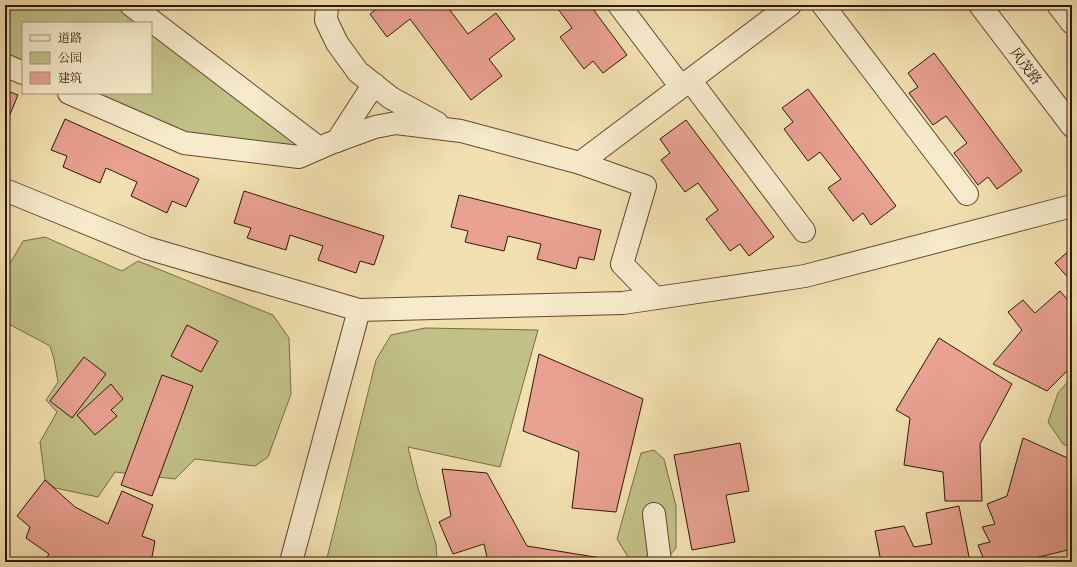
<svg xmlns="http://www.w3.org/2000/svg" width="1077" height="567" viewBox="0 0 1077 567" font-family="'Libre Caslon Text','Noto Serif SC',serif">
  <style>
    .green { fill: #c1c087; stroke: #786c46 }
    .building { fill: #e9a192; stroke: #301704 }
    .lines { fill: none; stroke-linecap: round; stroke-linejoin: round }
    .minor-casing { stroke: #60492f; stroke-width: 24 }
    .minor { stroke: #f7ebcc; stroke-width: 22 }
    .labels { text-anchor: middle; stroke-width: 3.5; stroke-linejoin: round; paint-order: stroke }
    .street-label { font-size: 14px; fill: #301704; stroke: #f7ebcc }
  </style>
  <rect width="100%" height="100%" fill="#f2e0b0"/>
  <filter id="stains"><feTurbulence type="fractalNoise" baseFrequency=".005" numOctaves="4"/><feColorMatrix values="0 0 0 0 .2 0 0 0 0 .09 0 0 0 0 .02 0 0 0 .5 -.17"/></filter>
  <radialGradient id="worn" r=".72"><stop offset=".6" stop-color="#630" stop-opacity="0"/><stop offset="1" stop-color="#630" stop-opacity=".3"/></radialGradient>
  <!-- green -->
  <g class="green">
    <path d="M5 5H131L319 148 184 143 69 93H151V23H23V73L5 65Z"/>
    <path d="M45 237 122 271 138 261 273 315 289 338 291 394 268 457 255 466 195 459 175 479 115 472 98 497 55 488 45 480 40 442 57 412 46 400 58 382 54 359 50 346 5 322V272L23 241Z"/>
    <path d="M425 328 538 330 500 467 408 447 418 488 436 544 437 562H326L376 360 391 335Z"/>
    <path d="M1072 377V448L1063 444 1048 422 1058 393Z"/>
    <path d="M654 450 664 459 676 506V548L664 562H631L617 539 641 453Z"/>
  </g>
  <!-- building -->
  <g class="building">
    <path d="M382 5H446L468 34 496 13 515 39 489 59 502 76 471 100 410 19 387 37 370 14Z"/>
    <path d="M555 5H590L627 55 603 73 593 61 584 69 560 37 572 28Z"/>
    <path d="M934 53 1022 171 997 189 988 177 978 185 954 153 967 143 946 116 933 125 909 93 918 87 908 73Z"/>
    <path d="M808 89 896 206 871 225 863 213 853 221 828 188 841 179 820 152 808 161 784 129 793 122 782 108Z"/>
    <path d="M5 90 18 95 6 124H5Z"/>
    <path d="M65 119 199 179 186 207 172 201 167 213 131 196 137 182 106 168 100 183 63 167 67 156 51 150Z"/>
    <path d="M686 120 774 237 749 256 740 244 730 251 706 219 718 210 698 183 685 192 661 160 670 153 660 139Z"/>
    <path d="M244 191 384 236 374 265 360 261 356 273 318 260 323 246 290 235 286 250 247 238 251 228 234 223Z"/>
    <path d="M459 195 601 230 594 260 579 257 576 269 537 259 541 244 508 236 504 251 465 242 468 231 451 227Z"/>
    <path d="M1072 248V282L1055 263Z"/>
    <path d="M1060 291 1072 305V366L1047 391 993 364 1022 330 1008 312 1023 300 1035 313Z"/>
    <path d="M187 325 218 341 201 372 171 356Z"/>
    <path d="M939 338 1012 384 980 444 982 501H945L943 472 904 465 910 418 896 410Z"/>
    <path d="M539 354 643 399 616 512 572 508 579 452 523 431Z"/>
    <path d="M84 357 106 374 72 418 50 401Z"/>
    <path d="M162 375 193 386 152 496 121 485Z"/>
    <path d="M111 384 123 399 111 410 117 416 95 435 77 415Z"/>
    <path d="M1023 438 1072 460V549L1018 562H985L978 545 990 542 982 527 995 524 987 504 1007 496Z"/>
    <path d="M740 443 749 491 726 495 735 542 692 550 674 455Z"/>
    <path d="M442 469 487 473 527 546 601 558V562H488L484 544 453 554 439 522 451 516Z"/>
    <path d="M45 480 75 507 108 524 122 491 153 505 142 536 155 541 151 562H44L49 554 26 538 30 527 17 516Z"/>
    <path d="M959 506 970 562H881L875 531 904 526 914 547 932 544 926 513Z"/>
  </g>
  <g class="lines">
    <defs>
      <g id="minor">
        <path d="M131 5 319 148"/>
        <path d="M327 5 326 20 337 43 358 72 391 98 437 123"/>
        <path d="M619 5 681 87"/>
        <path d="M823 5 967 194"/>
        <path d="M980 5 1072 126"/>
        <path d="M1058 5 1072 23"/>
        <path d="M5 65 23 73"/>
        <path d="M690 80 804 231"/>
        <path d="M69 93 184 143 299 157 331 143 375 127 396 123 461 131 580 163 790 5"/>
        <path d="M337 141 374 84"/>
        <path d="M580 163 645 186 622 264 655 298"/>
        <path d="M5 190 147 248 359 310 623 303 805 276 1072 206"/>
        <path d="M654 514 660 562"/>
        <path d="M291 562 359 310"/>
      </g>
    </defs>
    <!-- minor casing -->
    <use href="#minor" class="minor-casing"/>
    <!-- minor -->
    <use href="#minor" class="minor"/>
  </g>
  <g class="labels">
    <!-- street labels -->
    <g class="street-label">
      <text transform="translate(1026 66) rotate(53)" y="5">风茂路</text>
    </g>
  </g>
  <!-- margin -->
  <rect width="1077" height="567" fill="none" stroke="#f2e0b0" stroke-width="20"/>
  <rect x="6" y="6" width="1065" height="555" fill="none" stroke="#301704" stroke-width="2"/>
  <rect x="10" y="10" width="1057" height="547" fill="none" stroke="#301704"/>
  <!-- legend -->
  <rect x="22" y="22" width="130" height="72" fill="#f7ebcc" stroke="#a7967c"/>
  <rect x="30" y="35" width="20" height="6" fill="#f7ebcc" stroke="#a7967c"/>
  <text x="58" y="42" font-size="12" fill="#301704">道路</text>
  <rect x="30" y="52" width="20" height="12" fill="#c1c087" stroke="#a7967c"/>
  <text x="58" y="62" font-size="12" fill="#301704">公园</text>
  <rect x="30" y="72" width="20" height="12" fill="#e9a192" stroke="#a7967c"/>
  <text x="58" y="82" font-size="12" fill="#301704">建筑</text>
  <rect width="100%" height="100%" filter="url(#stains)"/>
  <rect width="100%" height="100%" fill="url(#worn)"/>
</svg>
